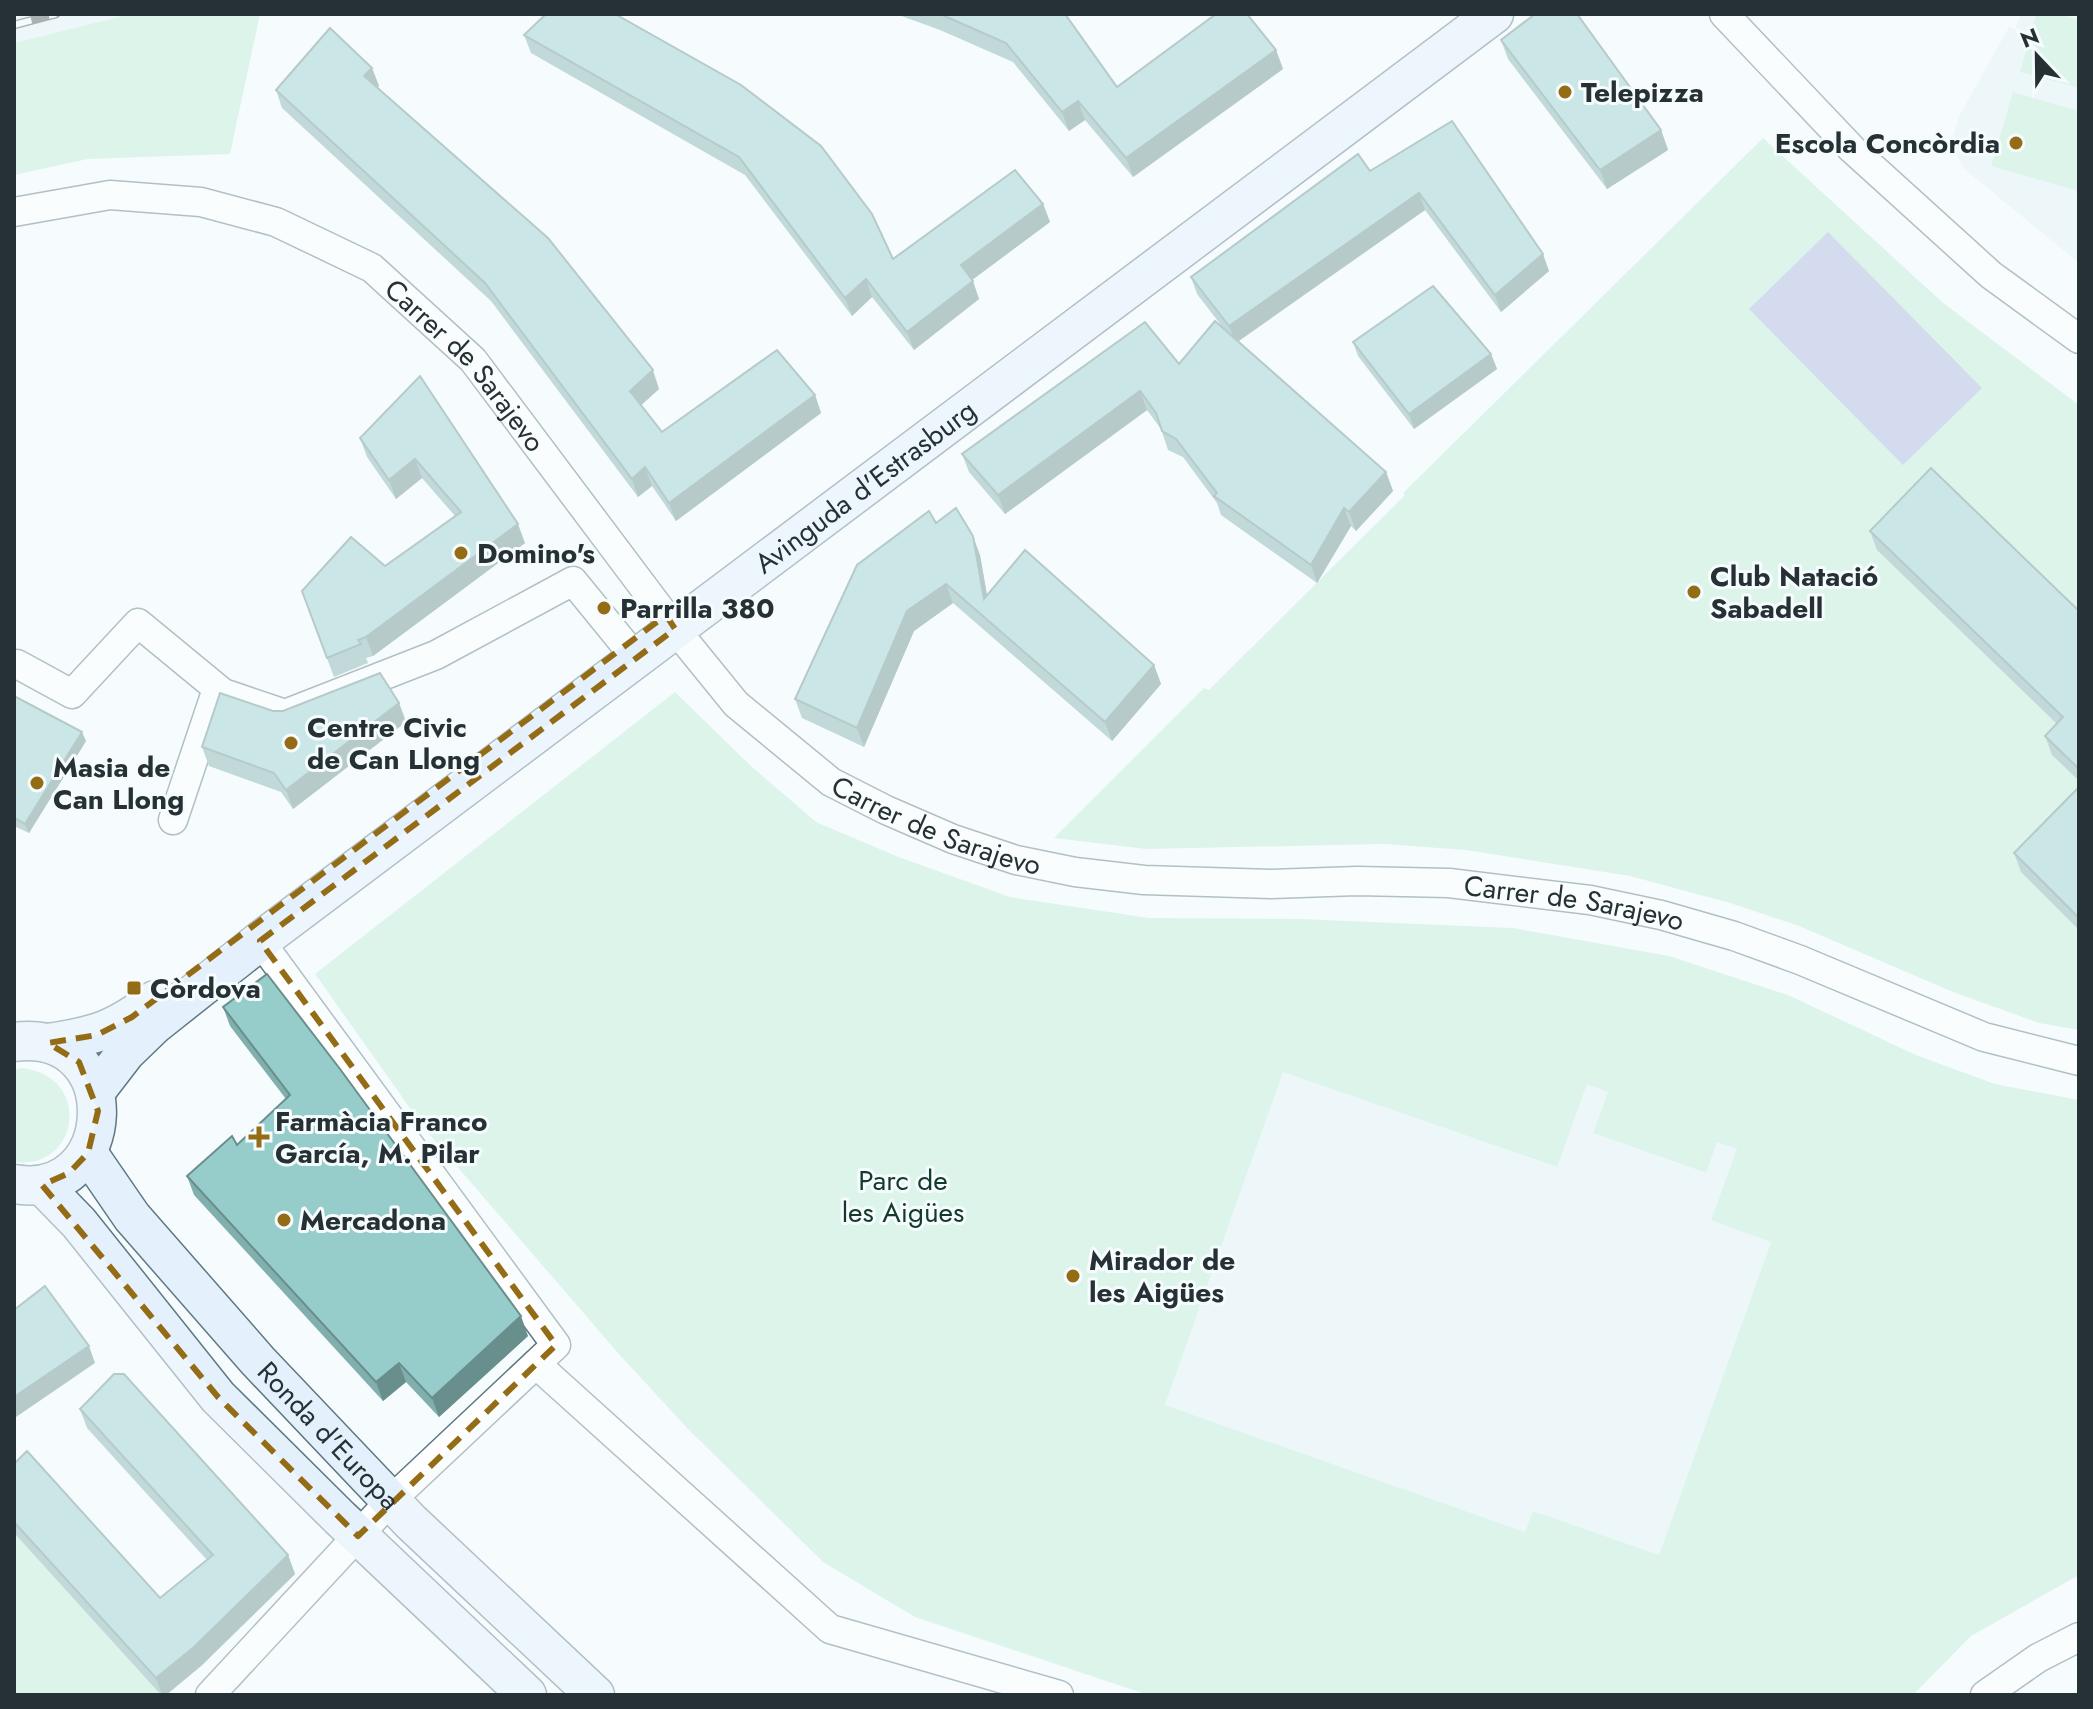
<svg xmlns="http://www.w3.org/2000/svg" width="2093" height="1709" viewBox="0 0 2093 1709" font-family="Jost,sans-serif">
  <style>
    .built { fill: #e3f2f7 }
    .green { fill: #bfebd6; fill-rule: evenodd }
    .water { fill: #acb4db }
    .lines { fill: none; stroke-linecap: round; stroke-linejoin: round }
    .street-casing { stroke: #5e7881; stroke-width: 31 }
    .secondary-casing { stroke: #5e7881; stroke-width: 41 }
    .street { stroke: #fff; stroke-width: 28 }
    .secondary { stroke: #e4f0fc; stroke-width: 38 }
    .rail-casing { stroke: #4d585a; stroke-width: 9 }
    .rail { stroke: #f6fcfe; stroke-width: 6; stroke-dasharray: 18; stroke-linecap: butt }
    .wall { fill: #81afae }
    .shaded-wall { fill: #698f8d }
    .building { fill: #96ccca; stroke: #698f8d; stroke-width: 2 }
    .marked { fill: none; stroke: #956c16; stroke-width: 6; stroke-dasharray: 16 10; stroke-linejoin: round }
    .poi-dot { fill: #956c16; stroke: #f6fcfe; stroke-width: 3 }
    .labels { text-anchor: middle; stroke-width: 6; stroke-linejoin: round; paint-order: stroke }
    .poi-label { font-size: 28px; font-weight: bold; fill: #253134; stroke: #f6fcfe; text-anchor: start }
    .street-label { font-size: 28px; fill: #253134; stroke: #f6fcfe }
    .park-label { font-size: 28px; fill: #133a2a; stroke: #f6fcfe }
  </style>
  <rect width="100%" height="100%" fill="#f6fcfe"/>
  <!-- built -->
  <g class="built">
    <path d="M14 14H129L14 43Z"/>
    <path d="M2021 14H2079V263L1964 169 1954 150 1953 136 1959 116 2009 27 2015 29Z"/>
    <path d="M1283 1071 1556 1167 1587 1083 1608 1091 1593 1133 1705 1173 1717 1141 1737 1149 1771 1241 1659 1556 1533 1511 1525 1532 1165 1405Z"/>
  </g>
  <!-- green -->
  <g class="green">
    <path d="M130 14H260L230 154 88 159 14 175V43Z"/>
    <path d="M2036 14H2056L2079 20V88L2020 72Z"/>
    <path d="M2013 92 2079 111V191L1991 166Z"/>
    <path d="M1763 138 1942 302 2079 405V1030L2039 1023 1953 992 1799 926 1730 903 1630 876 1466 850 1384 844 1146 849 1054 838 1204 688 1209 690 1405 495 1403 493Z"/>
    <path d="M675 692 751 766 816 822 896 856 1010 897 1149 918 1300 919 1513 928 1669 956 1788 995 1916 1055 1995 1084 2079 1100V1575L1971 1636 1913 1695H1148L915 1617 823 1562 687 1428 618 1353 424 1128 315 974ZM1283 1072 1557 1167 1587 1084 1608 1092 1593 1133 1706 1173 1717 1142 1737 1149 1711 1220 1771 1242 1659 1555 1533 1511 1525 1532 1165 1405Z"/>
    <path d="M21 1068C93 1075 80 1171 14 1162V1070Z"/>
    <path d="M14 1533 161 1695H14Z"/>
  </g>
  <!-- water -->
  <path class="water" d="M1828 232 1982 388 1903 465 1749 309Z"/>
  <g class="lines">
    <defs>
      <g id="street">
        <path d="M1724 14 1852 149 1991 275 2079 339"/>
        <path id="s1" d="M14 212 110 195 201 202 276 222 372 268 473 360 675 629 736 704 831 782 886 810 953 839 1016 860 1075 872 1144 880 1271 884 1357 881 1449 883 1590 900 1661 915 1734 936 1800 960 1984 1037 2079 1061"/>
        <path d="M14 665 17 664 72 694 138 623 223 693 285 714 436 655 573 581 626 646"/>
        <path d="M173 820 217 689"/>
        <path d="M536 1364 830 1629 1059 1695"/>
        <path d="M210 1695 390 1501 556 1345 260 941"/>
        <path d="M1985 1695 2038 1658 2079 1637"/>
      </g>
      <g id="secondary">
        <path d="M14 1042C129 1027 120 1203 14 1184"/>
        <path d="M48 1043C96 1036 115 1030 155 1000"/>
        <path id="s2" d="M96 1091 126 1052 154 1025 260 941 1494 14"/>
        <path id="s3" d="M88 1153 132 1217 258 1361 411 1522 595 1695"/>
        <path d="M42 1185 79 1223 218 1397 340 1518 527 1695"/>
      </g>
    </defs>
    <!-- street casing -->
    <use href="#street" class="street-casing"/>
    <!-- secondary casing -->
    <use href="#secondary" class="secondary-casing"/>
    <!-- street -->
    <use href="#street" class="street"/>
    <!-- secondary -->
    <use href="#secondary" class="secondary"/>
    <defs>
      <path id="rail" d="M14 25 56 14"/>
    </defs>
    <!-- rail casing -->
    <use href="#rail" class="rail-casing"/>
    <!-- rail -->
    <use href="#rail" class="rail"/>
  </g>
  <!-- wall -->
  <g class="wall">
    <path d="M546 14 893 259 1043 204 1050 222 972 280 979 299 914 350 872 297 852 316 745 175 531 53 524 35Z"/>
    <path d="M896 14H1065L1117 87 1276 50 1283 69 1133 177 1085 120 1069 131 1013 62 940 30Z"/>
    <path d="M1501 40 1661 130 1668 150 1607 189 1508 59Z"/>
    <path d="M372 68 379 86 377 88 659 389 641 405 662 432 815 395 821 413 676 521 652 486 638 497 491 301 282 108 276 90Z"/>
    <path d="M1452 121 1549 271 1501 312 1425 210 1238 341 1386 472 1393 491 1356 531 1351 526 1317 583 1221 515 1217 503 1183 457 1168 450 1161 429 1147 410 1005 514 969 472 962 454 1179 364 1224 329 1197 294 1191 277 1370 171Z"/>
    <path d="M1353 342 1491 354 1497 369 1414 429 1358 356Z"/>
    <path d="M420 376 525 543 373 656 366 658 368 663 334 677 302 591 385 566 455 516 422 478 396 499 367 457 360 438Z"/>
    <path d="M936 523 980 555 987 596 1154 665 1161 684 1112 741 953 603 914 631 864 747 802 718 795 699Z"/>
    <path d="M1870 531 2079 611V781L2052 755 2045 736 2057 724 1877 550Z"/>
    <path d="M14 696 86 741 29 833 14 826Z"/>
    <path d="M399 703 406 722 293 809 281 792 209 766 202 747 273 711Z"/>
    <path d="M2079 787V930L2021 872 2014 853Z"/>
    <path d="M223 1007 528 1336 439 1417 406 1382 383 1401 194 1195 187 1176 237 1145 286 1099 230 1026Z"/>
    <path d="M80 1409 288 1555 295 1574 201 1666 166 1695H161L14 1533V1464L160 1598 207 1560 87 1428Z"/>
  </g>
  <!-- shaded-wall -->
  <g class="shaded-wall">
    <path d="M1276 50 1283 69 1133 177 1126 158Z"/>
    <path d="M372 68 379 86 371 94 364 76Z"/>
    <path d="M1078 101 1085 120 1069 131 1062 112Z"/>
    <path d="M1661 130 1668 150 1607 189 1600 170Z"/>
    <path d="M1419 193 1425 210 1236 343 1229 326Z"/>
    <path d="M1043 204 1050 222 968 283 961 265Z"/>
    <path d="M1543 254 1549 271 1501 312 1495 295Z"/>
    <path d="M866 279 872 297 852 316 845 298Z"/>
    <path d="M973 281 979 299 914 350 907 332Z"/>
    <path d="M1491 354 1497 369 1414 429 1409 414Z"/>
    <path d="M653 370 659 389 637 409 630 391Z"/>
    <path d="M1140 391 1147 410 1005 514 998 495Z"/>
    <path d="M815 395 821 413 676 521 669 503Z"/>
    <path d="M415 459 422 478 396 499 389 480Z"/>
    <path d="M645 467 652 486 638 497 632 479Z"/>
    <path d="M1386 472 1393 491 1356 531 1349 512Z"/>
    <path d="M1344 508 1351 526 1317 583 1311 565Z"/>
    <path d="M518 524 525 543 373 656 366 637Z"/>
    <path d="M973 536 980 555 991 618 984 599Z"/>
    <path d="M946 584 953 603 914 631 864 747 857 728 907 611Z"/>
    <path d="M1154 665 1161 684 1112 741 1105 722Z"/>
    <path d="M399 703 406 722 293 809 286 790Z"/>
    <path d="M82 732 86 741 29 833 25 824Z"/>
    <path d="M521 1316 528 1336 439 1417 432 1398Z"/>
    <path d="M89 1346 95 1363 16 1417V1420L14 1422V1397Z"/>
    <path d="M399 1363 406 1382 383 1401 376 1382Z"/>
    <path d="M288 1555 295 1574 201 1666 166 1695H162L156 1678Z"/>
  </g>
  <!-- building -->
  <g class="building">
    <path d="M546 14H615L741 85 821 146 872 214 893 259 1015 170 1043 204 961 265 973 281 907 332 866 279 845 298 739 157 524 35Z"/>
    <path d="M940 14H1065L1117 87 1216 14H1247L1276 50 1126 158 1078 101 1062 112 1006 43Z"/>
    <path d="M1535 14H1577L1661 130 1600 170 1501 40Z"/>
    <path d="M330 28 372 68 364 76 548 238 653 370 630 391 662 432 777 350 815 395 669 503 645 467 632 479 485 283 276 90Z"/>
    <path d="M1452 121 1543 254 1495 295 1419 193 1229 326 1191 277 1358 154 1370 171Z"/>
    <path d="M1433 286 1491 354 1409 414 1353 342Z"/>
    <path d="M1215 321 1386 472 1349 512 1344 508 1311 565 1214 496 1217 493 1176 439 1162 431 1156 413 1140 391 998 495 962 454 1145 322 1179 364Z"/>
    <path d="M420 376 518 524 366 637 358 640 361 644 327 658 302 591 351 537 385 566 461 512 415 459 389 480 360 438Z"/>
    <path d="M1931 468 2079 611V769L2045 736 2063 717 1870 531Z"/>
    <path d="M956 508 973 536 984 599 1025 550 1154 665 1105 722 946 584 907 611 857 728 795 699 857 565 929 511 936 523Z"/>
    <path d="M380 673 399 703 286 790 274 773 202 747 220 693 273 711H283Z"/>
    <path d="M14 696 82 732 25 824 14 818Z"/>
    <path d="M2079 787V918L2014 853Z"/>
    <path d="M267 974 340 1069 521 1316 432 1398 399 1363 376 1382 187 1176 232 1136 237 1145 290 1095 223 1007Z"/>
    <path d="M45 1286 89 1346 14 1397V1310Z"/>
    <path d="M114 1374H124L288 1555 194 1647 156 1678 14 1522V1464L27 1451 160 1598 213 1555 80 1409Z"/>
  </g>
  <!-- marked area -->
  <path d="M0 0H2093V1709H0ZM666 615 675 629 260 941 556 1345 358 1536 218 1397 42 1185 69 1173 88 1153 98 1111 79 1062 48 1043 97 1035 132 1017Z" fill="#f6fcfe" fill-opacity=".55" fill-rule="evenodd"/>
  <path class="marked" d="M666 615 675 629 260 941 556 1345 358 1536 218 1397 42 1185 69 1173 88 1153 98 1111 79 1062 48 1043 97 1035 132 1017Z"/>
  <!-- markers -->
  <g class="poi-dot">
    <circle cx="1565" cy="92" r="8"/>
    <circle cx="2016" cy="143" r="8"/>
    <circle cx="461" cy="553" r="8"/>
    <circle cx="1694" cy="592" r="8"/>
    <circle cx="604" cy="608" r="8"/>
    <circle cx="291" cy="743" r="8"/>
    <circle cx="37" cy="783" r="8"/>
    <rect x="126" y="980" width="16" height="16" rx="4"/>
    <path d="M255 1125h8v8h8v8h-8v8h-8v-8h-8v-8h8z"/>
    <circle cx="284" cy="1220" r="8"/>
    <circle cx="1073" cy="1276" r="8"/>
  </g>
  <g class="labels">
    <!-- poi labels -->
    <g class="poi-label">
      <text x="1581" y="102">Telepizza</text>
      <text x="2000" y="153" text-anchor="end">Escola Concòrdia</text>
      <text x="477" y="563">Domino's</text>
      <text x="1710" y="586">Club Natació<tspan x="1710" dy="32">Sabadell</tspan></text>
      <text x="620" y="618">Parrilla 380</text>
      <text x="307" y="737">Centre Civic<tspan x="307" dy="32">de Can Llong</tspan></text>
      <text x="53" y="777">Masia de<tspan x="53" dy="32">Can Llong</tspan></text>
      <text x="150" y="998">Còrdova</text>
      <text x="275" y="1131">Farmàcia Franco<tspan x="275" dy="32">García, M. Pilar</tspan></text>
      <text x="300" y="1230">Mercadona</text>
      <text x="1089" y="1270">Mirador de<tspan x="1089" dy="32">les Aigües</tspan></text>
    </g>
    <!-- street labels -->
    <g class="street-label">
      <text dy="10" stroke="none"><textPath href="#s1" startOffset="508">Carrer de Sarajevo</textPath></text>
      <text dy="10" stroke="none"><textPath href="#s2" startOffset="980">Avinguda d'Estrasburg</textPath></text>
      <text dy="10" stroke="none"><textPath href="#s1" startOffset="1180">Carrer de Sarajevo</textPath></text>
      <text dy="10" stroke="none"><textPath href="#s1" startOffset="1828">Carrer de Sarajevo</textPath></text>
      <text dy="10" stroke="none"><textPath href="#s3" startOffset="372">Ronda d'Europa</textPath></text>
    </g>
    <!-- park labels -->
    <g class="park-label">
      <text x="903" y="1190">Parc de<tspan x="903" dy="32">les Aigües</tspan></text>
    </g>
  </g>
  <!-- border -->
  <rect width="2093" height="1709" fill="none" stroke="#253134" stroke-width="32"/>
  <!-- north arrow -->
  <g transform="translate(2037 56) rotate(338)" stroke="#f6fcfe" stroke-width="6" paint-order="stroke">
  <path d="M0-6L14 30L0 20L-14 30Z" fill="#253134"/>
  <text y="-12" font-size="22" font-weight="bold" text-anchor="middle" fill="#253134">N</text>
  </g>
</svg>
